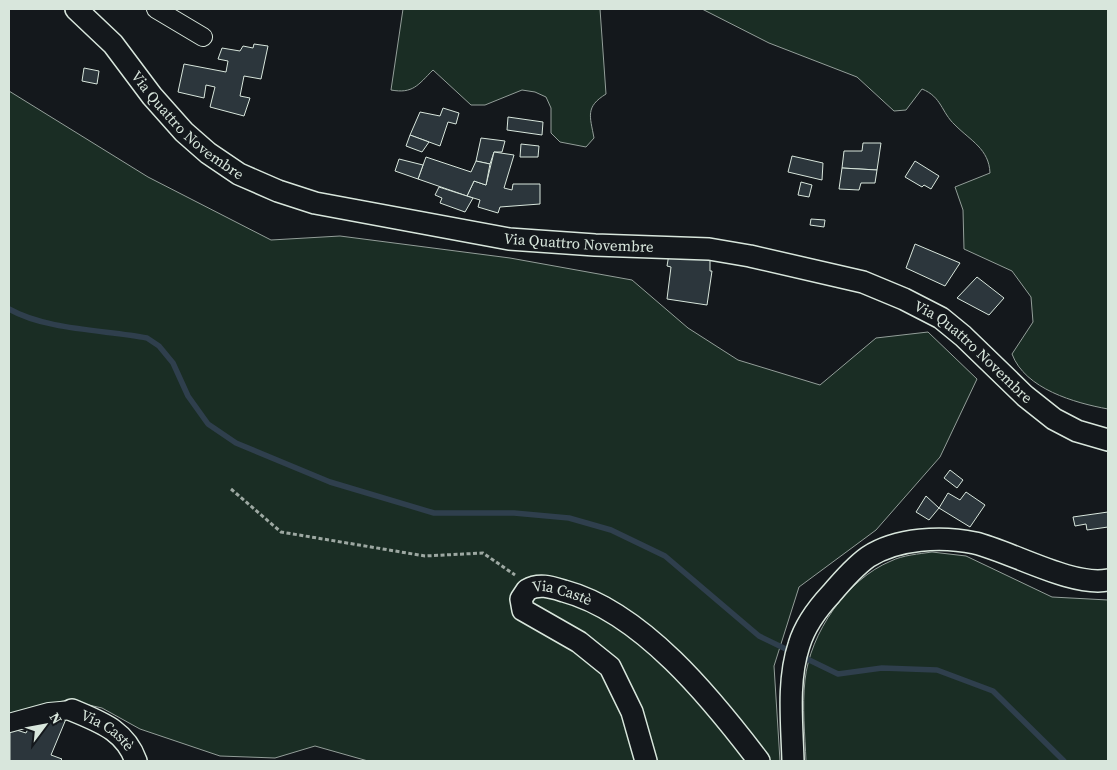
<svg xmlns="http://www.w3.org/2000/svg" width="1117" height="770" viewBox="0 0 1117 770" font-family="'Source Serif 4',serif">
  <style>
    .green { fill: #1a2d24; stroke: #939e99 }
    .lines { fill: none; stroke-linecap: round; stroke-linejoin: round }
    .stream { stroke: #2f3f4d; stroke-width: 5.5 }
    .building { fill: #2c363c; stroke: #d8e6dc }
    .minor-casing { stroke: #d8e6dc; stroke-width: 20 }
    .tertiary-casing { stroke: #d8e6dc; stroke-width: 24 }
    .path { stroke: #9da8a2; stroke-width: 3; stroke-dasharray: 4 2.5; stroke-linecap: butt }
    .minor { stroke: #14181c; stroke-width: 18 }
    .tertiary { stroke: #14181c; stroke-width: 21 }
    .labels { text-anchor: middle; stroke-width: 4; stroke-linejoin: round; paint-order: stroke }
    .street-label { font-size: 15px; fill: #d8e6dc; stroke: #14181c }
  </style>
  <rect width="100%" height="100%" fill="#14181c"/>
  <!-- green -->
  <g class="green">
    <path d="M403 9H600L606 94C585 107 590 116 594 138L586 147 560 142 551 133V108L546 97 535 92 522 90 485 105H471L433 70C418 85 413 94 391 90Z"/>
    <path d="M702 9H1108V409C1075 403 1025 389 1012 354L1033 322 1031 297 1012 271 964 249 963 210 955 187 990 173C989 149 971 141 955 125 941 112 942 97 922 89L906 110 894 111 857 77 769 43Z"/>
    <path d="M9 91 148 177 271 240 340 236 510 258 632 280 688 328 738 360 820 385 876 338 928 332 977 379 940 457 876 530 799 587 774 666 780 761H368L315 746 275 758 220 756 140 729 102 708 67 700 9 714Z"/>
    <path d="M932 552 966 556 1052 597 1108 600V761H806C805 735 802 707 805 680 810 633 847 579 891 561 903 555 919 554 932 552Z"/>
  </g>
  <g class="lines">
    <!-- stream -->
    <g class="stream">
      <path d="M9 309C46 330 104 330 147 338L159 346 173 363 188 396 208 424 236 443 330 482 434 513H514L569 518 611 530 665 556 759 636 792 652"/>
      <path d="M801 656 838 674 882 668 937 670 993 691 1064 761"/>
    </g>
  </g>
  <!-- building -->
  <g class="building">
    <path d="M254 44 268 46 261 79 244 76 240 96 250 98 244 116 210 107 215 87 206 85 204 98 178 92 184 64 226 72 228 61 218 59 222 48 240 51 243 46 253 48Z"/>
    <path d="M84 68 99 71 97 84 82 81Z"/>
    <path d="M443 108 459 113 456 124 448 122 440 146 410 135 420 112 440 116Z"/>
    <path d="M508 117 543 122 542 135 507 130Z"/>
    <path d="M410 135 429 142 422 152 406 146Z"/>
    <path d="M481 138 505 141 502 152H494L490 164 476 161Z"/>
    <path d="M863 143H881L877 170 842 168 844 151H862Z"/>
    <path d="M521 144 539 146 538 157H520Z"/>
    <path d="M494 152 514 155 504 188 512 190 513 184H540V204L500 207 498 213 478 207 480 200 467 196 474 181 486 185Z"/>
    <path d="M792 156 823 163 822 180 788 172Z"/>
    <path d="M426 157 471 172 476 161 490 164 486 185 474 181 467 196 418 179Z"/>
    <path d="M399 159 423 165 418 179 395 171Z"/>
    <path d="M915 161 939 176 931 189 924 185 922 187 905 177Z"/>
    <path d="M842 168 877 170 875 183H861L859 190 839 189Z"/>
    <path d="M801 182 812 185 809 197 798 195Z"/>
    <path d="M439 187 473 198 465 212 440 203 442 198 435 195Z"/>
    <path d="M811 219 825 220 824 227 810 225Z"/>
    <path d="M915 244 960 263 945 286 906 268Z"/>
    <path d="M669 254 710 260V271H712L707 305 667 299 671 267 667 266Z"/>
    <path d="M977 277 1004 298 989 315 957 298Z"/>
    <path d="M950 470 963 480 957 488 944 478Z"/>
    <path d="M966 492 985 505 970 527 939 508 948 493 960 500Z"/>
    <path d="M926 496 939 508 929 520 916 512Z"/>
    <path d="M1108 512V527L1087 530 1086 524 1075 526 1073 517Z"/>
    <path d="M49 713 66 719 51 755 62 759 60 761H10V728L26 733 28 729 41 732Z"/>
  </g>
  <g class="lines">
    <defs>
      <g id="minor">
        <path d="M156 9 203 37"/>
        <path d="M9 723 49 712 72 710"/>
      </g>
      <g id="tertiary">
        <path id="s1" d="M76 9 113 44 152 96 184 132 208 153 239 174 278 191 315 203 509 239 595 245 709 249 750 256 863 282 904 299 941 318 963 336 1025 396 1054 419 1077 431 1108 440"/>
        <path id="s2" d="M72 710C100 722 125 730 136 761"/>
        <path id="s3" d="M646 761 632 712 610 667 579 642 523 610 521 599 527 590C539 583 551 587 564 591 642 612 712 699 759 761"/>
        <path d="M793 761C792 724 787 681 799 645 805 625 817 609 831 594 842 581 854 567 868 557 897 538 942 536 975 543 1012 552 1072 587 1108 580"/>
      </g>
    </defs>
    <!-- minor casing -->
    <use href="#minor" class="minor-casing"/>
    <!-- tertiary casing -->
    <use href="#tertiary" class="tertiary-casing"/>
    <!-- path -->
    <path class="path" d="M231 489 281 532 425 556 483 553 515 575"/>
    <!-- minor -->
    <use href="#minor" class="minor"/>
    <!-- tertiary -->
    <use href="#tertiary" class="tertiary"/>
  </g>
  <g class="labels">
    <!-- street labels -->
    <g class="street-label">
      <text dy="5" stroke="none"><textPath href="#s1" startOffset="162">Via Quattro Novembre</textPath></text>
      <text dy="5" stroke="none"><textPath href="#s1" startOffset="582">Via Quattro Novembre</textPath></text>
      <text dy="5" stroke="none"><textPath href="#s1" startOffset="1002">Via Quattro Novembre</textPath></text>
      <text dy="5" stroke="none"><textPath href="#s3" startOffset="264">Via Castè</textPath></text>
      <text dy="5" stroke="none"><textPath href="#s2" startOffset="41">Via Castè</textPath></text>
    </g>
  </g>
  <!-- border -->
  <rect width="1117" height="770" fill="none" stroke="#d8e6dc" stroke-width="20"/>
  <!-- north arrow -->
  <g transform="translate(45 725) rotate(58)" stroke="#14181c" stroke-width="4" paint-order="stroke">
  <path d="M0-4L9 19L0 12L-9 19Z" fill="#d8e6dc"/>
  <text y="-8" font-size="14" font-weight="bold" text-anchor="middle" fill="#d8e6dc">N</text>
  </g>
</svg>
